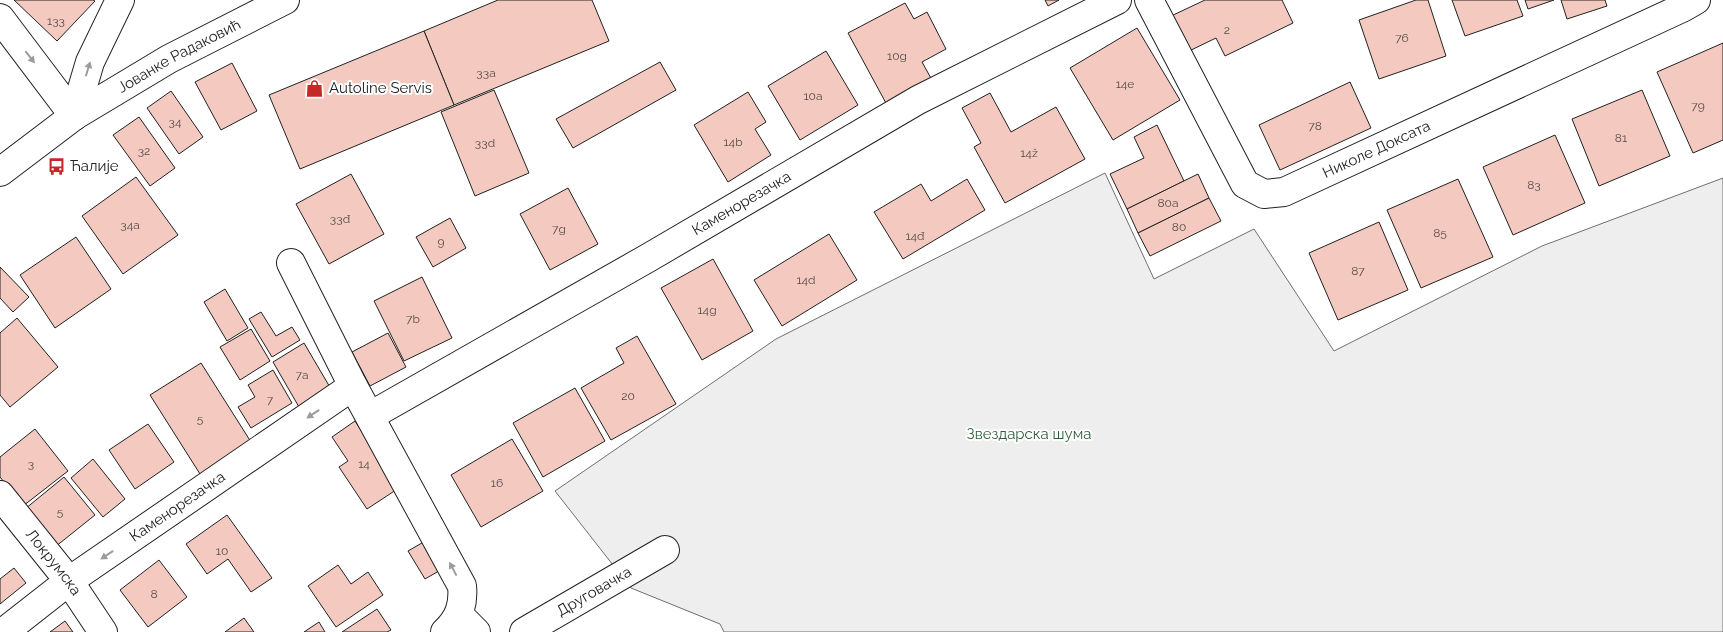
<svg xmlns="http://www.w3.org/2000/svg" width="1723" height="632" viewBox="0 0 1723 632" font-family="Raleway,sans-serif">
  <style>
    .green { fill: #eee; stroke: #6f6f6f }
    .building { fill: #f3c9c0; stroke: #222 }
    .lines { fill: none; stroke-linecap: round; stroke-linejoin: round }
    .minor-casing { stroke: #222; stroke-width: 30 }
    .major-casing { stroke: #222; stroke-width: 30 }
    .minor { stroke: #fff; stroke-width: 28 }
    .major { stroke: #fff; stroke-width: 28 }
    .oneway { fill: #9c9c9c }
    .labels { text-anchor: middle; stroke-width: 4; stroke-linejoin: round; paint-order: stroke }
    .number-label { font-size: 12px; fill: #564c4a }
    .street-label { font-size: 15px; fill: #222; stroke: #fff }
    .poi-label { font-size: 15px; fill: #222; stroke: #fff; text-anchor: start }
    .park-label { font-size: 15px; fill: #2f5e38; stroke: #fff }
  </style>
  <rect width="100%" height="100%" fill="#fff"/>
  <!-- green -->
  <path class="green" d="M1105 173 1154 279 1254 229 1334 351 1542 246 1723 178V632H724L720 624 631 588 555 491 776 339Z"/>
  <!-- building -->
  <g class="building">
    <path d="M14 0H93L95 1 57 41Z"/>
    <path d="M498 0H592L609 41 454 105 424 31Z"/>
    <path d="M1045 0H1059L1048 6Z"/>
    <path d="M1205 0H1282L1293 23 1225 56 1216 38 1187 52 1169 17Z"/>
    <path d="M1416 0H1428L1446 56 1379 79 1359 20Z"/>
    <path d="M1452 0H1517L1523 16 1465 36Z"/>
    <path d="M1525 0H1554L1528 9Z"/>
    <path d="M1561 0H1605L1607 6 1567 19Z"/>
    <path d="M905 3 914 19 927 12 946 49 922 62 932 80 887 105 848 33Z"/>
    <path d="M1137 28 1180 100 1113 140 1070 68Z"/>
    <path d="M424 31 454 105 300 169 269 95Z"/>
    <path d="M1723 43V140L1693 153 1657 72Z"/>
    <path d="M826 51 858 105 800 140 768 86Z"/>
    <path d="M660 62 676 90 573 148 556 119Z"/>
    <path d="M232 63 257 111 221 130 195 82Z"/>
    <path d="M1350 82 1371 128 1280 170 1259 125Z"/>
    <path d="M494 90 529 173 475 196 441 112Z"/>
    <path d="M1642 90 1670 156 1599 186 1572 119Z"/>
    <path d="M171 91 203 137 179 154 147 108Z"/>
    <path d="M748 92 766 122 755 129 771 155 728 182 694 125Z"/>
    <path d="M990 93 1011 132 1056 107 1085 159 1005 203 974 147 981 143 962 108Z"/>
    <path d="M139 117 175 168 150 186 113 135Z"/>
    <path d="M1157 125 1184 181 1127 209 1110 174 1144 158 1134 137Z"/>
    <path d="M1555 135 1585 203 1513 235 1483 167Z"/>
    <path d="M351 174 384 234 329 264 296 204Z"/>
    <path d="M1198 174 1209 198 1138 233 1127 209Z"/>
    <path d="M136 177 178 235 123 274 82 216Z"/>
    <path d="M967 179 985 210 903 259 874 212 921 184 931 201Z"/>
    <path d="M1458 179 1493 257 1421 288 1387 210Z"/>
    <path d="M568 188 598 244 550 270 520 214Z"/>
    <path d="M1209 198 1221 221 1150 256 1138 233Z"/>
    <path d="M450 218 466 248 433 267 416 237Z"/>
    <path d="M1379 222 1408 290 1338 320 1309 253Z"/>
    <path d="M829 234 857 280 782 326 754 280Z"/>
    <path d="M76 237 111 289 55 328 20 275Z"/>
    <path d="M713 259 753 331 702 360 661 288Z"/>
    <path d="M0 267 29 297 13 312 0 298Z"/>
    <path d="M422 277 452 338 404 361 374 301Z"/>
    <path d="M225 289 248 328 227 341 204 302Z"/>
    <path d="M261 312 276 336 292 327 300 340 272 357 249 319Z"/>
    <path d="M17 318 58 367 10 407 0 395V333Z"/>
    <path d="M251 329 270 361 240 380 220 347Z"/>
    <path d="M388 333 406 367 370 386 352 352Z"/>
    <path d="M637 336 676 404 611 440 581 388 624 363 616 348Z"/>
    <path d="M304 343 331 389 299 407 273 362Z"/>
    <path d="M201 363 251 442 200 474 150 395Z"/>
    <path d="M273 370 292 403 251 428 238 407 255 397 248 385Z"/>
    <path d="M575 388 605 441 543 477 513 423Z"/>
    <path d="M355 421 399 488 367 509 339 467 348 461 332 437Z"/>
    <path d="M148 424 174 462 135 489 109 450Z"/>
    <path d="M35 429 68 471 23 506 0 477V457Z"/>
    <path d="M512 439 543 491 481 527 451 475Z"/>
    <path d="M93 459 125 499 103 517 71 478Z"/>
    <path d="M64 477 95 515 55 547 25 509Z"/>
    <path d="M227 515 272 578 251 592 228 559 207 574 186 544Z"/>
    <path d="M427 540 444 568 425 579 408 551Z"/>
    <path d="M159 560 187 597 148 627 120 590Z"/>
    <path d="M338 565 351 584 368 572 383 595 336 627 308 586Z"/>
    <path d="M14 568 26 583 0 604V579Z"/>
    <path d="M377 609 391 630 387 632H342Z"/>
    <path d="M244 618 254 632H225Z"/>
    <path d="M65 621 73 632H50Z"/>
    <path d="M319 622 325 632H304Z"/>
  </g>
  <g class="lines">
    <defs>
      <g id="minor">
        <path id="s1" d="M1149 0 1245 184 1264 194 1284 192 1682 8 1696 0"/>
        <path d="M0 18 74 116"/>
        <path d="M74 116 90 62 120 0"/>
        <path d="M291 263 353 386 462 586C464 605 459 619 445 632"/>
        <path id="s2" d="M370 416 648 258 918 100 1117 0"/>
        <path id="s3" d="M0 495 69 581 103 632"/>
        <path d="M459 615 476 632"/>
        <path id="s4" d="M4 632 69 581 353 386"/>
        <path id="s5" d="M524 632 665 550"/>
      </g>
      <g id="major">
        <path id="s6" d="M0 172 74 116 169 59 285 0"/>
      </g>
    </defs>
    <!-- minor casing -->
    <use href="#minor" class="minor-casing"/>
    <!-- major casing -->
    <use href="#major" class="major-casing"/>
    <!-- minor -->
    <use href="#minor" class="minor"/>
    <!-- major -->
    <use href="#major" class="major"/>
  </g>
  <!-- one-way arrows -->
  <defs><path id="oneway-solid" d="M-6-.8H1V-3.2L6.5 0L1 3.2V.8H-6Z" transform="scale(1.25)"/></defs>
  <g class="oneway">
    <use href="#oneway-solid" transform="translate(30 57) rotate(52)"/>
    <use href="#oneway-solid" transform="translate(88 69) rotate(-73)"/>
    <use href="#oneway-solid" transform="translate(313 414) rotate(146)"/>
    <use href="#oneway-solid" transform="translate(107 555) rotate(146)"/>
    <use href="#oneway-solid" transform="translate(453 569) rotate(-118)"/>
  </g>
  <!-- icons -->
  <defs>
    <symbol id="shop-bare" viewBox="-9 -9 18 18"><path d="M-5-2.5h2.3a2.7 3.5 0 0 1 5.4 0H5L5.5 6h-11ZM-1.5-2.5h3a1.5 2.3 0 0 0-3 0Z" fill="#c62828" stroke="#fff" stroke-width="2.5" paint-order="stroke"/></symbol>
    <symbol id="bus-bare" viewBox="-9 -9 18 18"><path d="M-5-6H5V4H4V6H2V4H-2V6H-4V4H-5ZM-3.5-4V0h7V-4ZM-3.5 1.2v1.5H-2V1.2ZM2 1.2v1.5H3.5V1.2Z" fill="#c62828" stroke="#fff" stroke-width="2.5" paint-order="stroke"/></symbol>
  </defs>
  <g fill-rule="evenodd">
    <use href="#shop-bare" x="302" y="76" width="25" height="25"/>
    <use href="#bus-bare" x="44" y="154" width="25" height="25"/>
  </g>
  <g class="labels">
    <!-- number labels -->
    <g class="number-label">
      <text x="56" y="25">133</text>
      <text x="1227" y="34">2</text>
      <text x="1402" y="42">76</text>
      <text x="897" y="60">10g</text>
      <text x="486" y="77">33a</text>
      <text x="1125" y="88">14e</text>
      <text x="813" y="100">10a</text>
      <text x="1698" y="110">79</text>
      <text x="175" y="126">34</text>
      <text x="1315" y="130">78</text>
      <text x="1621" y="142">81</text>
      <text x="733" y="146">14b</text>
      <text x="485" y="147">33d</text>
      <text x="144" y="155">32</text>
      <text x="1029" y="157">14ž</text>
      <text x="1534" y="189">83</text>
      <text x="1168" y="207">80a</text>
      <text x="340" y="223">33đ</text>
      <text x="130" y="229">34a</text>
      <text x="1179" y="231">80</text>
      <text x="559" y="233">7g</text>
      <text x="1440" y="237">85</text>
      <text x="915" y="240">14đ</text>
      <text x="441" y="246">9</text>
      <text x="1358" y="275">87</text>
      <text x="806" y="284">14d</text>
      <text x="707" y="314">14g</text>
      <text x="413" y="323">7b</text>
      <text x="302" y="379">7a</text>
      <text x="628" y="400">20</text>
      <text x="270" y="404">7</text>
      <text x="200" y="423">5</text>
      <text x="31" y="468">3</text>
      <text x="364" y="468">14</text>
      <text x="497" y="487">16</text>
      <text x="60" y="516">5</text>
      <text x="222" y="555">10</text>
      <text x="154" y="598">8</text>
    </g>
    <!-- street labels -->
    <g class="street-label">
      <text dy="5" stroke="none"><textPath href="#s6" startOffset="214">Јованке Радаковић</textPath></text>
      <text dy="5" stroke="none"><textPath href="#s1" startOffset="351">Николе Доксата</textPath></text>
      <text dy="5" stroke="none"><textPath href="#s2" startOffset="428">Каменорезачка</textPath></text>
      <text dy="5" stroke="none"><textPath href="#s4" startOffset="214">Каменорезачка</textPath></text>
      <text dy="5" stroke="none"><textPath href="#s3" startOffset="86">Локрумска</textPath></text>
      <text dy="5" stroke="none"><textPath href="#s5" startOffset="81">Друговачка</textPath></text>
    </g>
    <!-- poi labels -->
    <g class="poi-label">
      <text x="329" y="93">Autoline Servis</text>
      <text x="70" y="171">Ћалије</text>
    </g>
    <!-- park labels -->
    <g class="park-label">
      <text x="1029" y="439">Звездарска шума</text>
    </g>
  </g>
</svg>
